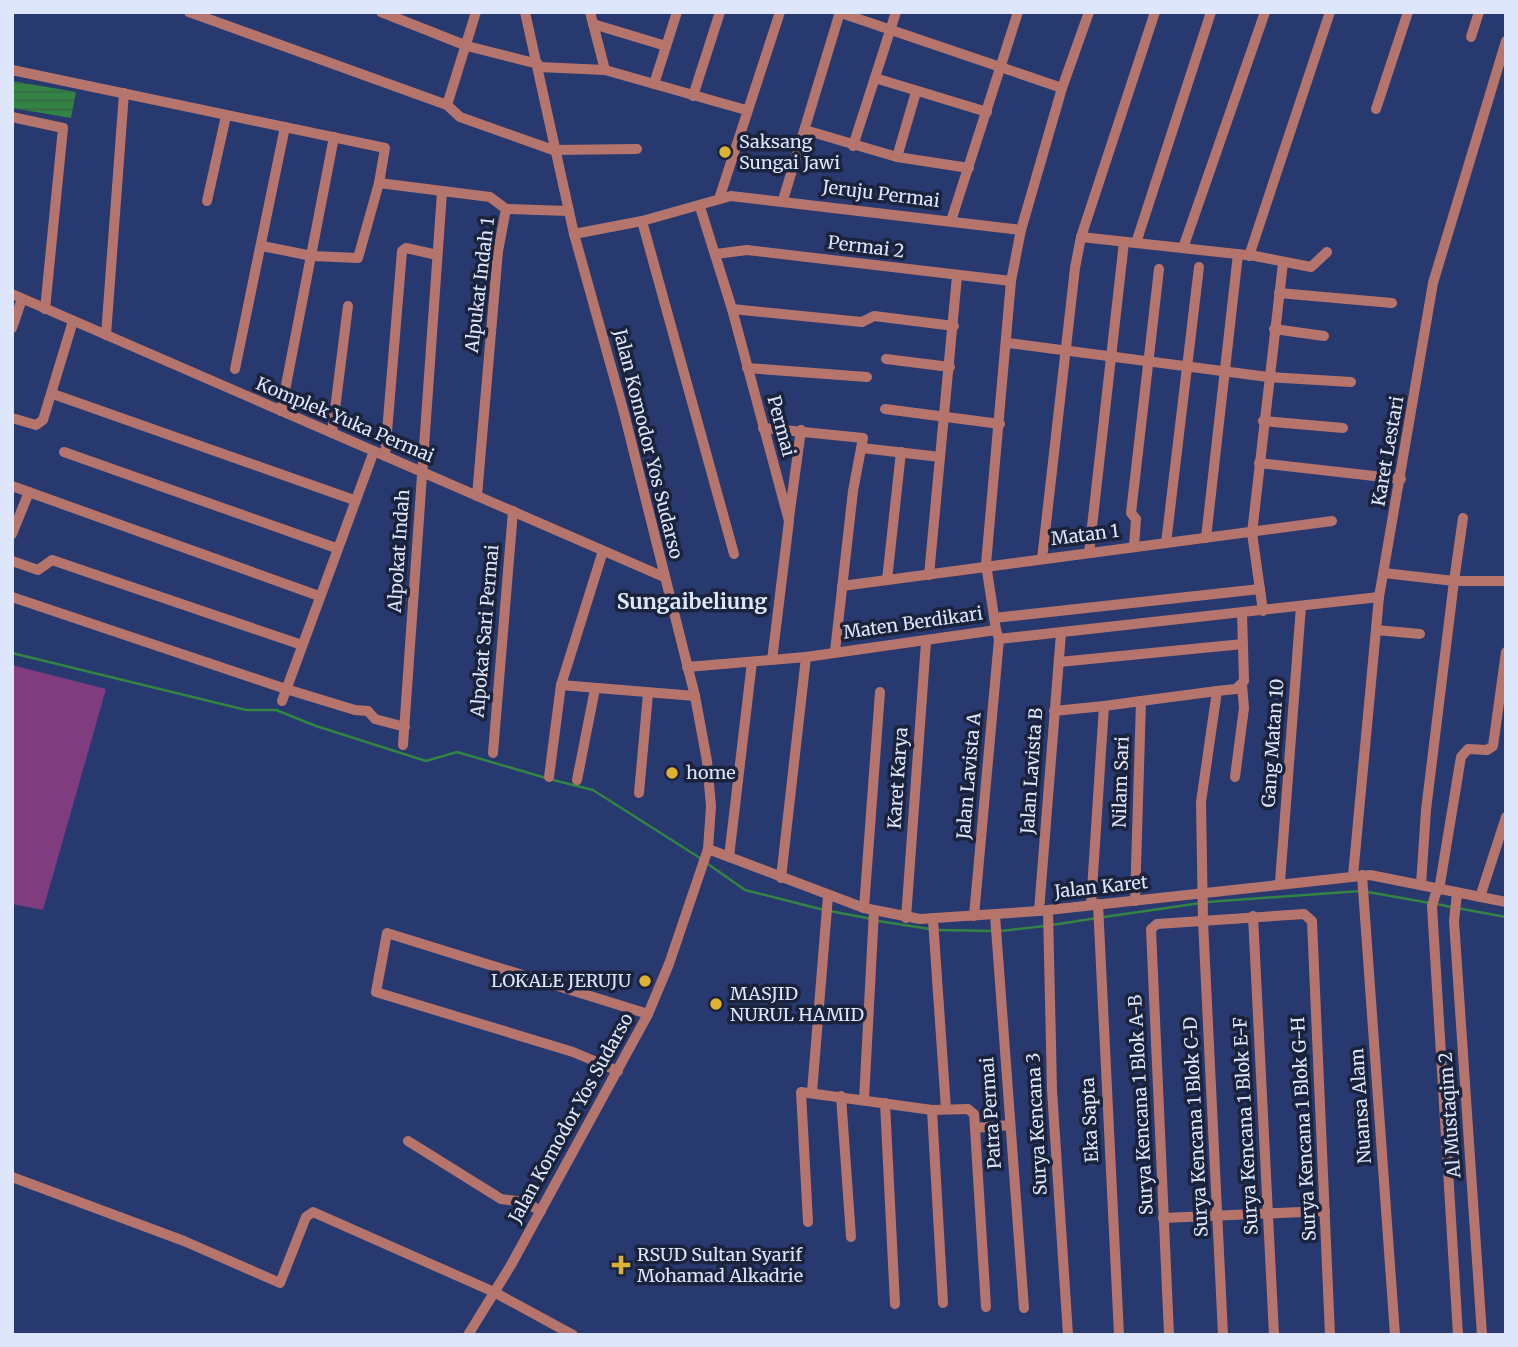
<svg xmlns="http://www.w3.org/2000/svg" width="1518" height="1347" viewBox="0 0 1518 1347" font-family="Merriweather,serif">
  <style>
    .green { fill: #7f3c7e }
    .water { fill: url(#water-rules) }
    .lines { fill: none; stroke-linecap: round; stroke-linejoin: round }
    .stream { stroke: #318443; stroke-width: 2.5 }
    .minor { stroke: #b6756c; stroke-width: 10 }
    .poi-dot { fill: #deb133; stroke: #1a233b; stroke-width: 2.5 }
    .labels { text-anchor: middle; stroke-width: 7; stroke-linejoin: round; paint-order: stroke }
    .poi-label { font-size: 18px; fill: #dde6fa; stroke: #1a233b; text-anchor: start }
    .street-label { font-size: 18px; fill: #dde6fa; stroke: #1a233b }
    .quarter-label { font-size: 21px; font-weight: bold; fill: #dde6fa; stroke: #1a233b }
  </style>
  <defs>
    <pattern id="water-rules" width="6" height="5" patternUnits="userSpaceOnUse" patternTransform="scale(1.75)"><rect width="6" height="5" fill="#318443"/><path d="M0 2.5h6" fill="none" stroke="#396847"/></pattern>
  </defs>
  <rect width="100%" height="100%" fill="#28396f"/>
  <!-- green -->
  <path class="green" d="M12 665 106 689 43 910 12 904Z"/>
  <!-- water -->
  <path class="water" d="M12 81 76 92 71 118 12 108Z"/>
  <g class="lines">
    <!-- stream -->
    <g class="stream">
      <path d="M12 653 246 710H276L316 726 426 761 457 752 546 778"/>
      <path d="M553 780 593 790 700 858"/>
      <path d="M708 864 745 890 824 910"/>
      <path d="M1368 892 1430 903"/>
      <path d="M1207 902 1361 891"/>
      <path d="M1437 904 1451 907"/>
      <path d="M1457 908 1506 917"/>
      <path d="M830 911 872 919"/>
      <path d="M1104 917 1201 903"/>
      <path d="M878 921 930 929"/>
      <path d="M1052 925 1097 918"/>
      <path d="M937 930 993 931"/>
      <path d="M1000 931 1045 926"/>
    </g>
    <!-- minor -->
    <g class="minor">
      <path d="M189 12 447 105 460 117 553 150 637 149"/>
      <path d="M381 12 467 46 538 64"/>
      <path d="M590 12 605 70"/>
      <path d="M838 12 1062 88"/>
      <path d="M593 24 666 46"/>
      <path d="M1471 37 1479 12"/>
      <path d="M539 67 605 70 746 110"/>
      <path d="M12 70 385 148 379 183 358 258 312 256 262 246"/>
      <path d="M875 78 987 112"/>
      <path d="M654 84 677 12"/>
      <path d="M693 96 720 12"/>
      <path d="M447 105 476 12"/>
      <path d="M1376 109 1408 12"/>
      <path d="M12 117 63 128 45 309"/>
      <path d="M805 130 897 157 969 168"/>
      <path d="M853 146 896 12"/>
      <path d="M897 157 916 92"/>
      <path d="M379 183 490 197 506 209 498 251 477 496"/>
      <path d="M719 199 780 12"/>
      <path d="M783 200 840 12"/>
      <path d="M207 201 226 116"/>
      <path d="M700 207 732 309 789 521 772 660"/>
      <path d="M506 209 569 211"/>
      <path d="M642 221 734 554"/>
      <path d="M951 221 1018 12"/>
      <path d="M574 234 642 221 731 196 1021 230"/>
      <path d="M1081 237 1255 256 1311 267 1327 252"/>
      <path d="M1136 243 1211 12"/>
      <path d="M1183 248 1265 12"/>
      <path d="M716 254 747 250 1011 281"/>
      <path d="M1249 256 1330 12"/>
      <path d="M1279 293 1392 303"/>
      <path d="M12 294 664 577"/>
      <path d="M732 309 862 322 874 316 954 326"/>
      <path d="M12 328 22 299"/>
      <path d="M1274 329 1324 336"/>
      <path d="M106 335 124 93"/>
      <path d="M1008 343 1268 377 1351 382"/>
      <path d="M886 359 950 367"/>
      <path d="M747 368 867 377"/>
      <path d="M235 369 285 127"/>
      <path d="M53 394 354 500"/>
      <path d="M885 409 1000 424"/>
      <path d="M281 411 334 137"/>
      <path d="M12 418 36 425 43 420 73 321"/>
      <path d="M1263 421 1343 428"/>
      <path d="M763 428 863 438 853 491 835 651"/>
      <path d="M332 433 348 306"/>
      <path d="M862 448 940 457"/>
      <path d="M64 452 336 548"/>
      <path d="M385 456 402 251 406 248 437 255"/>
      <path d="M1259 463 1401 479"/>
      <path d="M12 486 319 596"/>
      <path d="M789 518 801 430"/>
      <path d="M12 534 29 492"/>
      <path d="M1206 538 1238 254"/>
      <path d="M1166 543 1199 267"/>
      <path d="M1134 547 1136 519 1131 513 1159 269"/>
      <path d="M1089 553 1124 242"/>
      <path d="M1042 559 1075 268 1081 237 1155 12"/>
      <path d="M12 561 38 570 52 560 302 645"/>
      <path d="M1384 573 1454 581 1463 518"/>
      <path d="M929 575 957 276"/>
      <path d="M887 580 901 452"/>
      <path d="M842 586 1332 521"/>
      <path d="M12 597 286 689 355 710 368 711 375 719 405 727"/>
      <path d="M1263 611 1252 533 1283 263"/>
      <path d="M994 618 1260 589"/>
      <path d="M996 630 986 564 1011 281 1021 230 1062 88 1089 12"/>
      <path d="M1376 630 1420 634"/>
      <path d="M1059 662 1243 644"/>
      <path d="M687 667 806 657 996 630 999 639 1379 597"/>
      <path d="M561 685 695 696"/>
      <path d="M282 701 374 451"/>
      <path d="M1141 701 1217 691"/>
      <path d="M1104 706 1141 701 1135 901"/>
      <path d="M1054 711 1104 706 1091 905"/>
      <path d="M403 745 442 192"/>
      <path d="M493 753 513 511"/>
      <path d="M549 777 561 685 603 551"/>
      <path d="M1235 777 1244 708 1242 685"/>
      <path d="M577 780 595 689"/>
      <path d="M639 793 648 694"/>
      <path d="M708 849 864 908 920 919 1039 911 1370 875 1506 902"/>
      <path d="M729 857 752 662"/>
      <path d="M1362 875 1395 1335"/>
      <path d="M1353 876 1379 597 1433 283 1506 41"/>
      <path d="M781 878 806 657"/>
      <path d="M1280 882 1301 606"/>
      <path d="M1421 885 1426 810 1454 581H1506"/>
      <path d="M1437 889 1432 906 1458 1335"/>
      <path d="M1439 890 1461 757 1468 749 1487 750 1493 746 1506 652"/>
      <path d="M1457 893 1454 921 1482 1335"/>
      <path d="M1480 897 1506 817"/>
      <path d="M1098 904 1119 1335"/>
      <path d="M864 908 880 692"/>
      <path d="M1048 910 1052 1090 1068 1335"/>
      <path d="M1039 911 1061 633"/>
      <path d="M995 915 1024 1308"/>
      <path d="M974 916 999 639"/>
      <path d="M1253 916 1274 1335"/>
      <path d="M906 918 926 642"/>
      <path d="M933 920 946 1109"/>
      <path d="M618 1071 573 1052 376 992 387 933 648 1014"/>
      <path d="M812 1092 828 896"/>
      <path d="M841 1096 851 1237"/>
      <path d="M864 1100 874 911"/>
      <path d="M885 1103 895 1304"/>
      <path d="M975 1128 1010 1125"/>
      <path d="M408 1141 501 1199 524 1202 541 1211"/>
      <path d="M12 1177 184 1241 280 1283 306 1217 313 1212 494 1292 573 1335"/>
      <path d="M1163 1218 1325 1211"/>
      <path d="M808 1222 801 1092 932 1110"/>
      <path d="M943 1303 932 1110 968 1109 974 1114 975 1128 986 1307"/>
      <path d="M468 1335 511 1265 648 1014 669 964 708 849 711 806 707 761 695 696 624 413 574 234 525 12"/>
      <path d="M1169 1335 1151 929 1157 924 1304 914 1312 921 1330 1335"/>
      <path d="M1223 1335 1203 921 1201 802 1217 691 1236 689 1244 681 1242 613"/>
    </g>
  </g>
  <!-- markers -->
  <g class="poi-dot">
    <circle cx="725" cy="152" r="7"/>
    <circle cx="672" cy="773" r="7"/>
    <circle cx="645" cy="981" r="7"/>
    <circle cx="716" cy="1004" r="7"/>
    <path d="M617.5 1254.5h7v7h7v7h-7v7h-7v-7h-7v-7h7z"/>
  </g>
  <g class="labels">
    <!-- poi labels -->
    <g class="poi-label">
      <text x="739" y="148">Saksang<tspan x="739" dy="21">Sungai Jawi</tspan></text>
      <text x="686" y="779">home</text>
      <text x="631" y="987" text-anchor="end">LOKALE JERUJU</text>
      <text x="730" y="1000">MASJID<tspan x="730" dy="21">NURUL HAMID</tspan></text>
      <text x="637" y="1261">RSUD Sultan Syarif<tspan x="637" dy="21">Mohamad Alkadrie</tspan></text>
    </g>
    <!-- street labels -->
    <g class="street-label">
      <text transform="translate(881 194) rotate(7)" y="6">Jeruju Permai</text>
      <text transform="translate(866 247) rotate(7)" y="6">Permai 2</text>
      <text transform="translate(480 285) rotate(-83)" y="6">Alpukat Indah 1</text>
      <text transform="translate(345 420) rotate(23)" y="6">Komplek Yuka Permai</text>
      <text transform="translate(781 426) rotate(75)" y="6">Permai</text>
      <text transform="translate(648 444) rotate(76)" y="6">Jalan Komodor Yos Sudarso</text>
      <text transform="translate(1388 451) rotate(-80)" y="6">Karet Lestari</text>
      <text transform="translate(1085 535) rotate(-7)" y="6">Matan 1</text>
      <text transform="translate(399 551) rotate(-86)" y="6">Alpokat Indah</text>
      <text transform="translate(913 623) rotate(-8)" y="6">Maten Berdikari</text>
      <text transform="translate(485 631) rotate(-85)" y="6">Alpokat Sari Permai</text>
      <text transform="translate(1273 743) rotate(-86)" y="6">Gang Matan 10</text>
      <text transform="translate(1032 771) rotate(-86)" y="6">Jalan Lavista B</text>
      <text transform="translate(969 776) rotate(-85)" y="6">Jalan Lavista A</text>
      <text transform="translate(898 778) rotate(-86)" y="6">Karet Karya</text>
      <text transform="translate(1121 782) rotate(-88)" y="6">Nilam Sari</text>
      <text transform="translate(1101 887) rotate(-6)" y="6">Jalan Karet</text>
      <text transform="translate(1141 1105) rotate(-93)" y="6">Surya Kencana 1 Blok A-B</text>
      <text transform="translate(1361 1106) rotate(-94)" y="6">Nuansa Alam</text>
      <text transform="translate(991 1113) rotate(-94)" y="6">Patra Permai</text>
      <text transform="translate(1450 1115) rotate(-94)" y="6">Al Mustaqim 2</text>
      <text transform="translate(571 1118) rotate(-61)" y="6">Jalan Komodor Yos Sudarso</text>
      <text transform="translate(1090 1120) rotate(-93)" y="6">Eka Sapta</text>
      <text transform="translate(1037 1124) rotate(-93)" y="6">Surya Kencana 3</text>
      <text transform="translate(1246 1126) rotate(-93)" y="6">Surya Kencana 1 Blok E-F</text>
      <text transform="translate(1196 1127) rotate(-93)" y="6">Surya Kencana 1 Blok C-D</text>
      <text transform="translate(1304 1129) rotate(-93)" y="6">Surya Kencana 1 Blok G-H</text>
    </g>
    <!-- quarter labels -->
    <g class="quarter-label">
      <text x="692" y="609">Sungaibeliung</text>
    </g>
  </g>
  <!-- border -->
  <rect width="1518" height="1347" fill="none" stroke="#dde6fa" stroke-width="28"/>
</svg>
